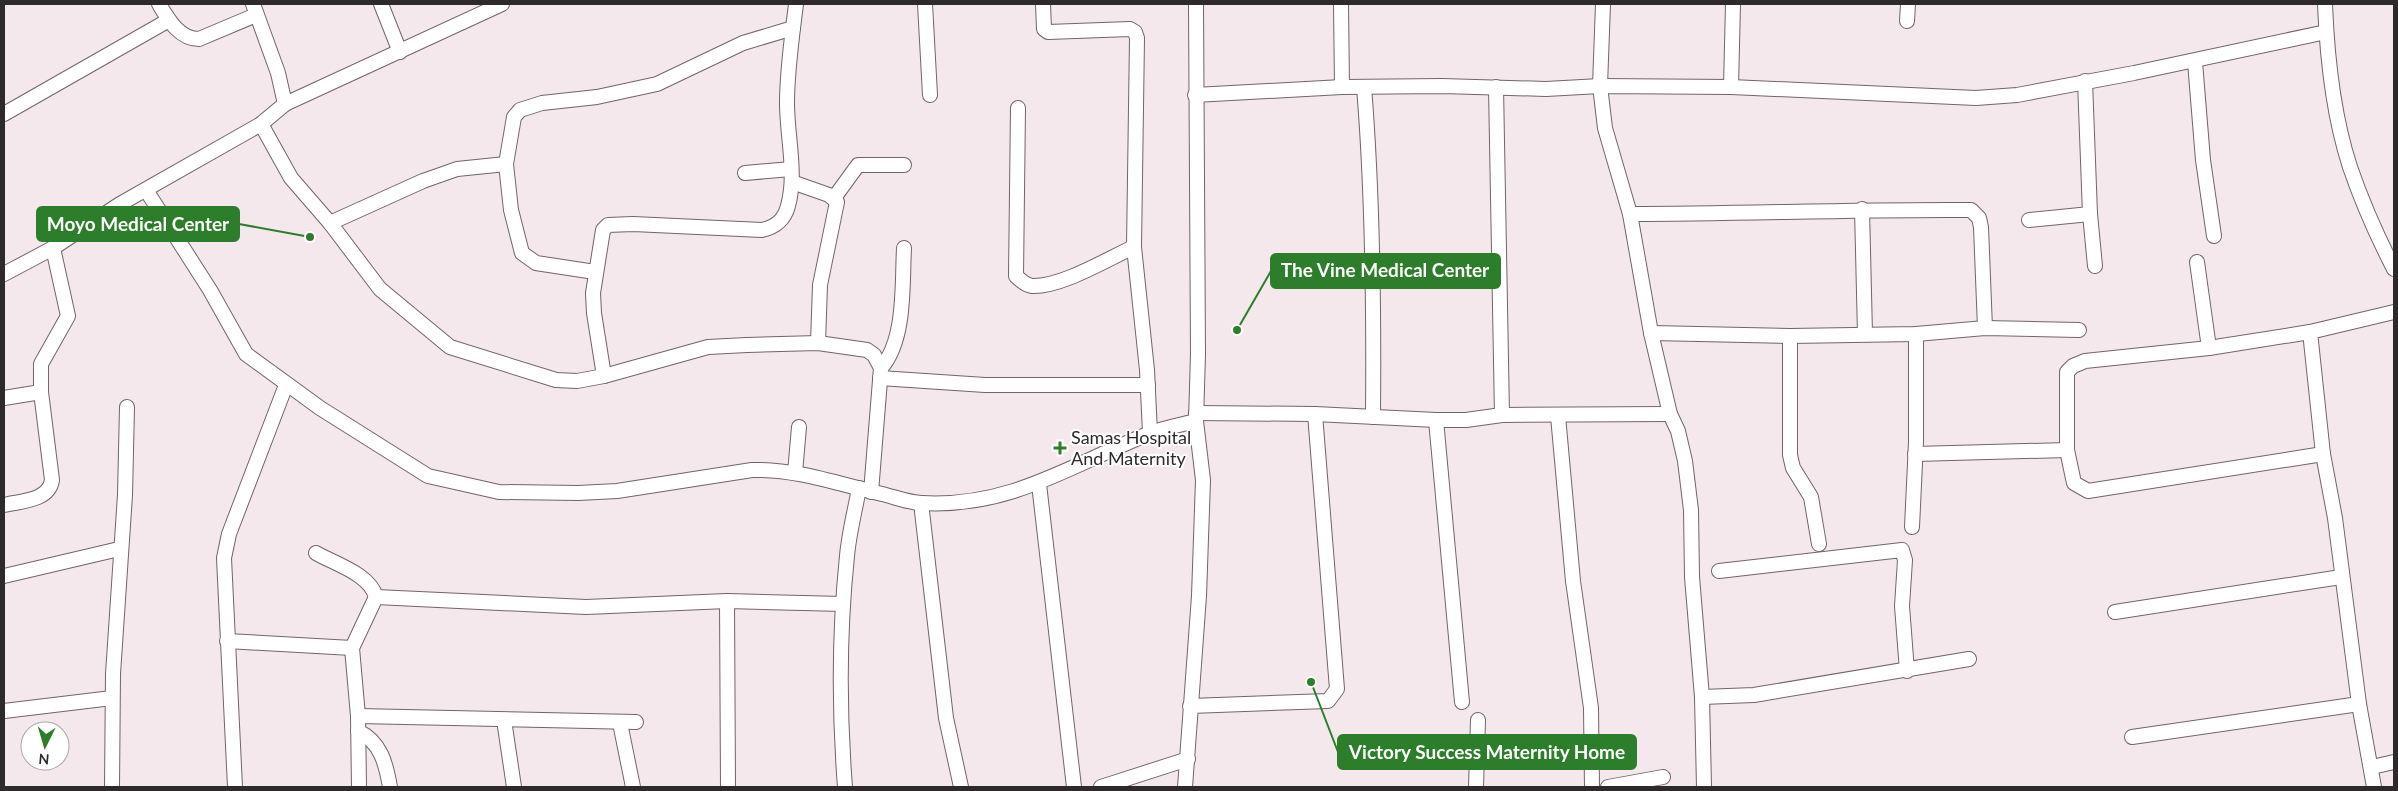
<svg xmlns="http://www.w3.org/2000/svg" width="2398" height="791" viewBox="0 0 2398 791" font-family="Lato,sans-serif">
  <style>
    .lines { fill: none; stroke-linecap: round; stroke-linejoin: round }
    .minor-casing { stroke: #706569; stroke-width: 16 }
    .minor { stroke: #fff; stroke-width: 14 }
    .poi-dot { fill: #2c7e2a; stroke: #fff; stroke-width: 2 }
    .labels { text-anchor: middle; stroke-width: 4; stroke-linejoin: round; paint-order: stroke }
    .poi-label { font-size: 18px; fill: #2e292b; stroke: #fff; text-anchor: start }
    .leader { fill: none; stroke: #2c7e2a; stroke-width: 2 }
    .callout-dot { fill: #2c7e2a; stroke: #fff; stroke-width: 2 }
    .callout { fill: #2c7e2a; stroke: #2c7e2a; stroke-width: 2 }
    .callout-label { font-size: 19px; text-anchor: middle; font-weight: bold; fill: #fff }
  </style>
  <rect width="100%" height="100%" fill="#f5e8ed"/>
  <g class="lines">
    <defs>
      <g id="minor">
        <path d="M159 4C168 19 179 39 199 39L256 15"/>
        <path d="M253 4 278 73 285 104"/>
        <path d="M381 4 400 52"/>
        <path d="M925 4 930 95"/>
        <path d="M1043 4 1044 29 1048 32 1130 29 1135 32 1137 38 1134 247 1147 370 1150 433"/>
        <path d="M1341 4 1342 87"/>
        <path d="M1603 4 1600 86 1605 128 1630 214 1651 333 1670 414 1678 431 1685 461 1691 510 1692 577 1702 697 1704 787"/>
        <path d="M2325 4C2327 56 2334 118 2350 167 2362 202 2377 236 2394 269"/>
        <path d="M1907 21 1908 4"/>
        <path d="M2195 62 2203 160 2214 236"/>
        <path d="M2085 81 2090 214 2095 266"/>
        <path d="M1364 87C1373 197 1374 306 1373 417"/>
        <path d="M1496 87 1502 415"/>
        <path d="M1731 87 1733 4"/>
        <path d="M1195 95 1342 87 1442 86 1546 89 1600 86 1731 87 1976 98 2017 95 2134 73 2326 32"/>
        <path d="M1018 108 1016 276C1020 280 1025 285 1032 286 1062 287 1107 259 1134 247"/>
        <path d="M4 114 169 20"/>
        <path d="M261 124 291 178 330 223 380 289 450 347 556 380 577 381 604 376 708 347 747 345 818 343 867 350 874 355 881 368 871 492"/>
        <path d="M745 173 791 169"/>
        <path d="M792 182 829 195 837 202 820 285 818 343"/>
        <path d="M146 190 210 290 246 354 320 408 428 476 499 492 578 493 617 491 752 470C797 469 838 484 882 494 895 497 909 503 922 503 1010 508 1071 465 1148 434 1163 428 1180 425 1196 421"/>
        <path d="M834 198 858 165H904"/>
        <path d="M1862 209 1865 334"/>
        <path d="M1630 214C1744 214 1857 209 1971 210L1979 218 1981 227 1985 328"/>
        <path d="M2029 220 2090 214"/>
        <path d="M330 223 423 181 457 169 506 164"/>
        <path d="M2197 262 2209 348"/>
        <path d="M595 272 536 263 522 253 511 210 506 164 514 117 520 110 542 103 597 97 657 84 743 43 793 28"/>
        <path d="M4 274 53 248 120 204 261 124 285 104 502 4"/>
        <path d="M2310 332 2323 454 2335 518 2359 704 2374 787"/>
        <path d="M1651 333 1790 336 1916 334 1985 328 2079 330"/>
        <path d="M1790 336V455L1793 468 1811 497 1819 544"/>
        <path d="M881 368C906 340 902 283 904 248"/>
        <path d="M604 376 594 313 593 293 603 230 608 225 633 224 762 230C775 227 784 221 788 206 797 173 787 137 787 103 787 70 792 37 796 4"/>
        <path d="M880 378 985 385H1148"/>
        <path d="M4 398 41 392"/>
        <path d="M1196 413 1315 414 1436 420H1466L1502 415 1670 414"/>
        <path d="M1558 416 1573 581 1591 708 1592 787"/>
        <path d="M1436 420 1462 702"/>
        <path d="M1915 454 2067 450"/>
        <path d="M2323 454 2088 491 2074 483 2067 450V372L2073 366 2085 361 2209 348 2310 332 2394 312"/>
        <path d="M795 473 799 427"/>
        <path d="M1039 484 1074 787"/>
        <path d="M921 503 946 718 961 787"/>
        <path d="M4 505C21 501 49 501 52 480L41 392V364L68 316 53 248"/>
        <path d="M1912 527 1916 442V334"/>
        <path d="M316 553C335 564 370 574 376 597L586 607 727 601 843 604"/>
        <path d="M1719 571 1902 550 1905 560 1902 606 1907 671"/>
        <path d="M4 576 119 549"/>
        <path d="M727 601 728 787"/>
        <path d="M2115 612 2341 577"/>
        <path d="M227 641 352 648"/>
        <path d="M1702 697 1754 695 1969 659"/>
        <path d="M1190 706 1328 701 1337 689 1315 414"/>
        <path d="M4 711 112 698"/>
        <path d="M358 716 636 722"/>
        <path d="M504 720 514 787"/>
        <path d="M620 723 633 787"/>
        <path d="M358 731C381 742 386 764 390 787"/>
        <path d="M2132 737 2359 704"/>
        <path d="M2372 767 2394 762"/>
        <path d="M112 787 113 674 125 495 127 407"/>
        <path d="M235 787 224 558 229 534 286 385"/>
        <path d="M359 787 358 716 352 648 376 597"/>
        <path d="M845 787C839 710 839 633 847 556 849 533 855 511 859 488"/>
        <path d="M1101 787 1188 759"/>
        <path d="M1185 787 1199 596 1203 480 1196 421 1198 354 1196 4"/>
        <path d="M1476 787 1478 720"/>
        <path d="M1608 787 1663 777"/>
      </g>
    </defs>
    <!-- minor casing -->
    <use href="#minor" class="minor-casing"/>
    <!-- minor -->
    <use href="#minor" class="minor"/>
  </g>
  <!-- markers -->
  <path class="poi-dot" d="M1057.5 440.5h5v5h5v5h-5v5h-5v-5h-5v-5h5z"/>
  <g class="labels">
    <!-- poi labels -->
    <g class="poi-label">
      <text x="1071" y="444">Samas Hospital<tspan x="1071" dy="21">And Maternity</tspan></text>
    </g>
  </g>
  <!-- callouts -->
  <path class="leader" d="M310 237L239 224M1237 330L1271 271M1311 682L1338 752"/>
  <g class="callout-dot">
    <circle cx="310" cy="237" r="5"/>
    <circle cx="1237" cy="330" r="5"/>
    <circle cx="1311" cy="682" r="5"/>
  </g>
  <g class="callout">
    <rect x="37" y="207" width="202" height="34" rx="5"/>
    <rect x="1271" y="254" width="229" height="34" rx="5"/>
    <rect x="1338" y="735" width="298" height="34" rx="5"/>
  </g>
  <g class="callout-label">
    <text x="138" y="231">Moyo Medical Center</text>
    <text x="1385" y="277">The Vine Medical Center</text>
    <text x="1487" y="759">Victory Success Maternity Home</text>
  </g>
  <!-- border -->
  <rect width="2398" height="791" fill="none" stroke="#2e292b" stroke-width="10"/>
  <!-- north arrow -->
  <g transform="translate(45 746) rotate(185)"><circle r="24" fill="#ffffff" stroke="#aba9aa"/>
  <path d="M0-4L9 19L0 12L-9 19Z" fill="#2c7e2a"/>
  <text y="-8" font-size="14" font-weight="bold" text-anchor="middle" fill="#2e292b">N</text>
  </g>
</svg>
